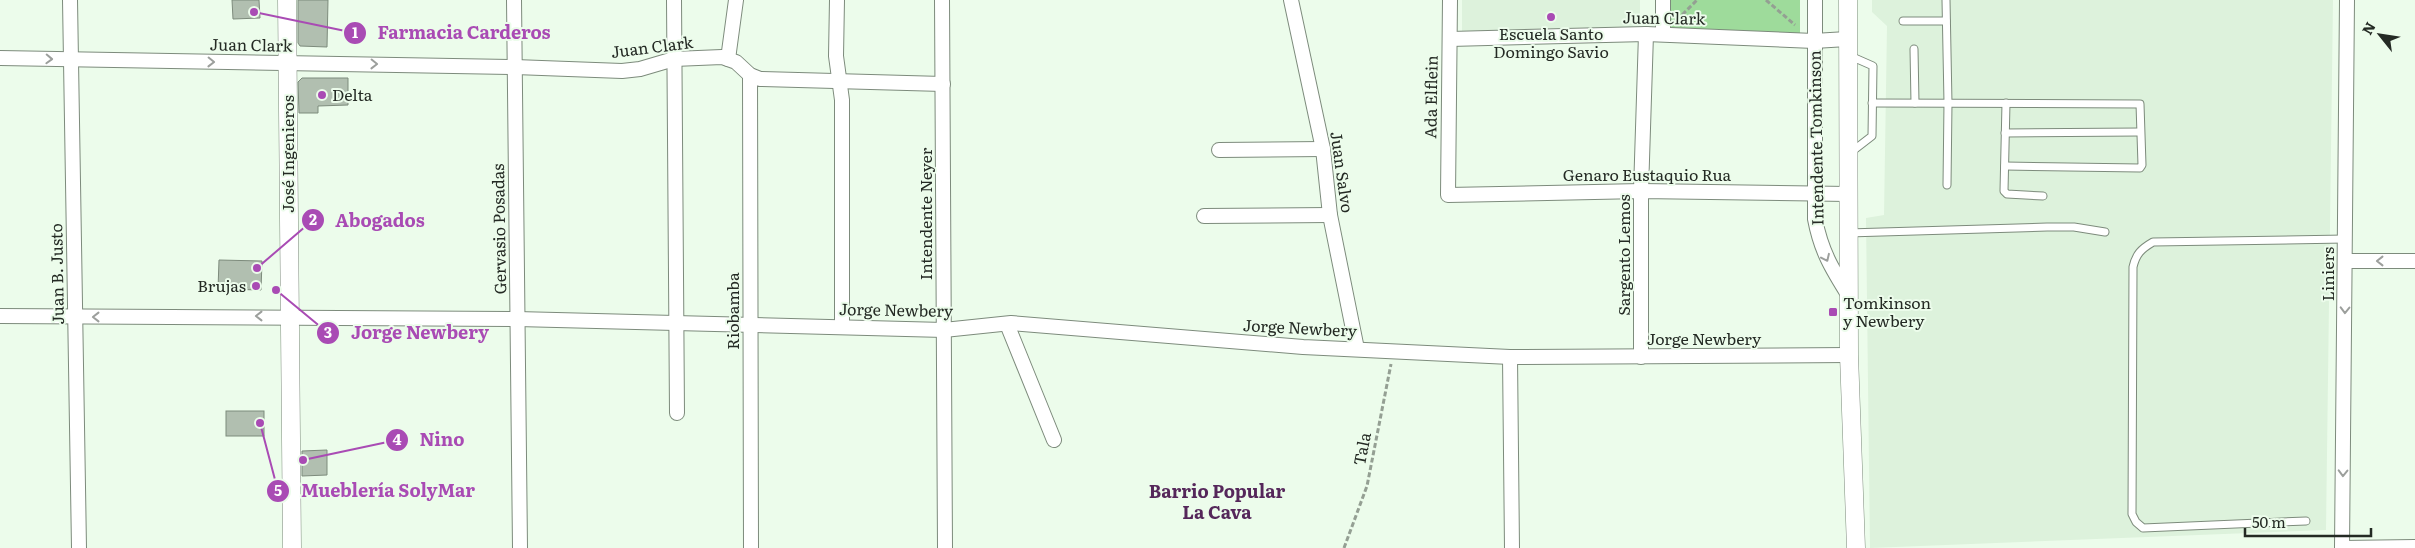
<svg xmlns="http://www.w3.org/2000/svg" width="2415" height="548" viewBox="0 0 2415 548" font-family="Literata,serif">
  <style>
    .built { fill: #ddf2dc }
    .green { fill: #9edb9b }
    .building { fill: #b1bfb0; stroke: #7d8b7c }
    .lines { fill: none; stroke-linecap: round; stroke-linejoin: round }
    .service-casing { stroke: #7d8b7c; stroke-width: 9 }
    .minor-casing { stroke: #7d8b7c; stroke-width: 16 }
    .tertiary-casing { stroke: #7d8b7c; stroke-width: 19 }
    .path { stroke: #949f93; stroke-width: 3; stroke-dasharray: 5 2.5; stroke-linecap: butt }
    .service { stroke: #fff; stroke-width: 7 }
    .minor { stroke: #fff; stroke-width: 14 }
    .tertiary { stroke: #fff; stroke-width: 18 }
    .oneway { stroke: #9c9f9c }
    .poi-dot { fill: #a94bb4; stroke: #ecfceb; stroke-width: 2 }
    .labels { text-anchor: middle; stroke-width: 4; stroke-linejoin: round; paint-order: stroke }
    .street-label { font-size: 16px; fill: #242a24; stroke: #ecfceb }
    .poi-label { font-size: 16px; fill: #242a24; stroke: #ecfceb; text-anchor: start }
    .neighbourhood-label { font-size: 18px; font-weight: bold; fill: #55275a; stroke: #ecfceb }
    .leader { fill: none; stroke: #a94bb4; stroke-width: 2 }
    .callout-dot { fill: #a94bb4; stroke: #ecfceb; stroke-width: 2 }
    .mark-label { font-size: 15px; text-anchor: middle; font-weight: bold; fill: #fff }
    .callout-label { font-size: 18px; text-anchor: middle; font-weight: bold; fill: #a94bb4; stroke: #ecfceb; stroke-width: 4; stroke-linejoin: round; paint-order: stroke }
  </style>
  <rect width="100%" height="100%" fill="#ecfceb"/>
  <!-- built -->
  <g class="built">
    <path d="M1462 0H1640V34L1462 35Z"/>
    <path d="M1872 0H2333L2326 530 1870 548 1866 218 1884 215 1887 26 1872 12Z"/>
  </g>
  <!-- green -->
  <rect class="green" x="1656" y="0" width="144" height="35"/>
  <!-- building -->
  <g class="building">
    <path d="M232 0H259L260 18 233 19Z"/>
    <path d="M298 0H328L327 47 300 46 298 43Z"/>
    <path d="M302 78H348V105L318 106V113H299L298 82Z"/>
    <path d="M219 260 262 261 261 290 218 289Z"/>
    <rect x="226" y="411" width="38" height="25"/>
    <path d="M327 450V475L302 476V451Z"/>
  </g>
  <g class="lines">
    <defs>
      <g id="service">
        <path d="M1946 0 1948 103 1947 185"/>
        <path d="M1903 21H1946"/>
        <path d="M1914 49 1915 103"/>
        <path d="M1848 55 1873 66 1872 136 1850 153"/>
        <path d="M1872 103 2140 104 2142 165 2140 168 2005 166"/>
        <path d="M2006 103 2004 191 2007 194 2043 196"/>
        <path d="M2005 133 2140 132"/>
        <path d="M1848 233 2047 227H2074L2105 232"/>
        <path d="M2306 521 2143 528 2136 522 2132 514 2133 267C2136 254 2141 249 2153 242L2345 239"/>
      </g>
      <g id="minor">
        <path d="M70 0 79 548"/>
        <path d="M514 0 520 548"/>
        <path d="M674 0 677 413"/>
        <path d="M837 0 836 56 842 100V327"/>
        <path d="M942 0 945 548"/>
        <path d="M1291 0 1323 149 1330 215 1357 349"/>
        <path d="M1450 0 1448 195 1641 191 1848 194"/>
        <path d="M1815 0V219C1821 251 1832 269 1849 296"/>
        <path d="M2347 0 2342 548 2415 547"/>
        <path d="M1663 34V0"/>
        <path d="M1450 39 1646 34 1814 41 1847 39"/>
        <path d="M0 58 515 67 622 71 640 69 674 59 722 57 736 62 750 75 760 79 943 84"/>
        <path d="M728 59 736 0"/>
        <path d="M750 75 751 548"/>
        <path d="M1219 150 1323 149"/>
        <path d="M1204 216 1330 215"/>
        <path d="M2346 261H2415"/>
        <path d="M0 316 517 319 944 330 1011 323 1303 347 1510 357 1849 355"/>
        <path d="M1007 324 1054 440"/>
        <path d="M1510 357 1512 548"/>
        <path d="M1641 357V191L1646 34"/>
      </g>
      <g id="tertiary">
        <path d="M287 0 292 548"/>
        <path d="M1848 0 1849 355 1856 548"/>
      </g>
    </defs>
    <!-- service casing -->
    <use href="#service" class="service-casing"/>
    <!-- minor casing -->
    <use href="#minor" class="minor-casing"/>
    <!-- tertiary casing -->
    <use href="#tertiary" class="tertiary-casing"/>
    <!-- path -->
    <g class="path">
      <path d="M1766 0 1795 25"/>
      <path d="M1677 20 1697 0"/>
      <path d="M1344 548 1367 486 1391 364"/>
    </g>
    <!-- service -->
    <use href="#service" class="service"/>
    <!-- minor -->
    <use href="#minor" class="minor"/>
    <!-- tertiary -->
    <use href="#tertiary" class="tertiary"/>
  </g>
  <!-- one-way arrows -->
  <defs><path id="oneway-chevron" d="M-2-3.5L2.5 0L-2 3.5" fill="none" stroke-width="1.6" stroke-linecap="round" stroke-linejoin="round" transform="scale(1.25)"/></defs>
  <g class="oneway">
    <use href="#oneway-chevron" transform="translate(49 59) rotate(2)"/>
    <use href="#oneway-chevron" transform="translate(211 62) rotate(1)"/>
    <use href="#oneway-chevron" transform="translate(374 64) rotate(1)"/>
    <use href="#oneway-chevron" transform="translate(1826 258) rotate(65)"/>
    <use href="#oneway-chevron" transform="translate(2380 261) rotate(180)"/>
    <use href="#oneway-chevron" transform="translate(2345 310) rotate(91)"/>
    <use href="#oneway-chevron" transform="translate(259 316) rotate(180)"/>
    <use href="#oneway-chevron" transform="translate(96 317) rotate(180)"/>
    <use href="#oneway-chevron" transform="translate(2343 473) rotate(91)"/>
  </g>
  <!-- markers -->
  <g class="poi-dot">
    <circle cx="1551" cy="17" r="5"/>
    <circle cx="322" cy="95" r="5"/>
    <circle cx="256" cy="286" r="5"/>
    <rect x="1828" y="307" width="10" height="10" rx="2.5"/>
  </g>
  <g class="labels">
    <!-- street labels -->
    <g class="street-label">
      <text transform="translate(1664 18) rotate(1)" y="6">Juan Clark</text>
      <text transform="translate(251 45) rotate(1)" y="6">Juan Clark</text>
      <text transform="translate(652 47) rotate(-7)" y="6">Juan Clark</text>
      <text transform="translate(1431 97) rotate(-89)" y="6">Ada Elflein</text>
      <text transform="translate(1816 138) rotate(-91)" y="6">Intendente Tomkinson</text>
      <text transform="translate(288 154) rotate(-90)" y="6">José Ingenieros</text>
      <text transform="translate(1342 172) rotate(82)" y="6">Juan Salvo</text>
      <text x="1647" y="181">Genaro Eustaquio Rua</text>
      <text transform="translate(926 214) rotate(-90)" y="6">Intendente Neyer</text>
      <text transform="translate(499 229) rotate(-91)" y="6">Gervasio Posadas</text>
      <text transform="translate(1624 255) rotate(-90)" y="6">Sargento Lemos</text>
      <text transform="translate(57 274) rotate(-91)" y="6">Juan B. Justo</text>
      <text transform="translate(2328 274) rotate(-90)" y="6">Liniers</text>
      <text transform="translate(896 310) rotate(1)" y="6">Jorge Newbery</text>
      <text transform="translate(733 311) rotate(-90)" y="6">Riobamba</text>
      <text transform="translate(1300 328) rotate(3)" y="6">Jorge Newbery</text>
      <text x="1704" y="345">Jorge Newbery</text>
      <text transform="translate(1362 449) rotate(-79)" y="6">Tala</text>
    </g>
    <!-- poi labels -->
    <g class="poi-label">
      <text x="1551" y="40" text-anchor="middle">Escuela Santo<tspan x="1551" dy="18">Domingo Savio</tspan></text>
      <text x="332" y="101">Delta</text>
      <text x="246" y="292" text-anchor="end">Brujas</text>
      <text x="1843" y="309">Tomkinson<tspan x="1843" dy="18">y Newbery</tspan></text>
    </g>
    <!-- neighbourhood labels -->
    <g class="neighbourhood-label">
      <text x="1217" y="498">Barrio Popular<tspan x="1217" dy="21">La Cava</tspan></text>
    </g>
  </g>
  <!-- callouts -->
  <path class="leader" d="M254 12L355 33M257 268L313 220M276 290L328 333M303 460L397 440M260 423L278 491"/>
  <g class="callout-dot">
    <circle cx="254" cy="12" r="5"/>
    <circle cx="257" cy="268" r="5"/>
    <circle cx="276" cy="290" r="5"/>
    <circle cx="303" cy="460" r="5"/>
    <circle cx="260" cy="423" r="5"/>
    <circle cx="355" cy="33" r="12"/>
    <circle cx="313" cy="220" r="12"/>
    <circle cx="328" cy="333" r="12"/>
    <circle cx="397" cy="440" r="12"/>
    <circle cx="278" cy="491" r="12"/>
  </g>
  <g class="mark-label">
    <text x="355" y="38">1</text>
    <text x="313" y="225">2</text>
    <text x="328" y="338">3</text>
    <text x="397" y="445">4</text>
    <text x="278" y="496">5</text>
  </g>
  <g class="callout-label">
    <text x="464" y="39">Farmacia Carderos</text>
    <text x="380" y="227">Abogados</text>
    <text x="420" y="339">Jorge Newbery</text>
    <text x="442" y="446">Nino</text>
    <text x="388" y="497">Mueblería SolyMar</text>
  </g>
  <!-- north arrow -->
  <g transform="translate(2380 35) rotate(300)" stroke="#ecfceb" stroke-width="4" paint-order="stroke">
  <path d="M0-4L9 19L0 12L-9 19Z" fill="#242a24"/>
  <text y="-8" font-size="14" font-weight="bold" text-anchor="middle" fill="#242a24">N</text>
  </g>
  <!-- scale -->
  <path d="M2245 528v8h126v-8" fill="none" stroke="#242a24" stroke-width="2.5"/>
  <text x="2252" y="528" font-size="15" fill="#242a24" stroke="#ecfceb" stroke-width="4" paint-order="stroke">50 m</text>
</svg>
